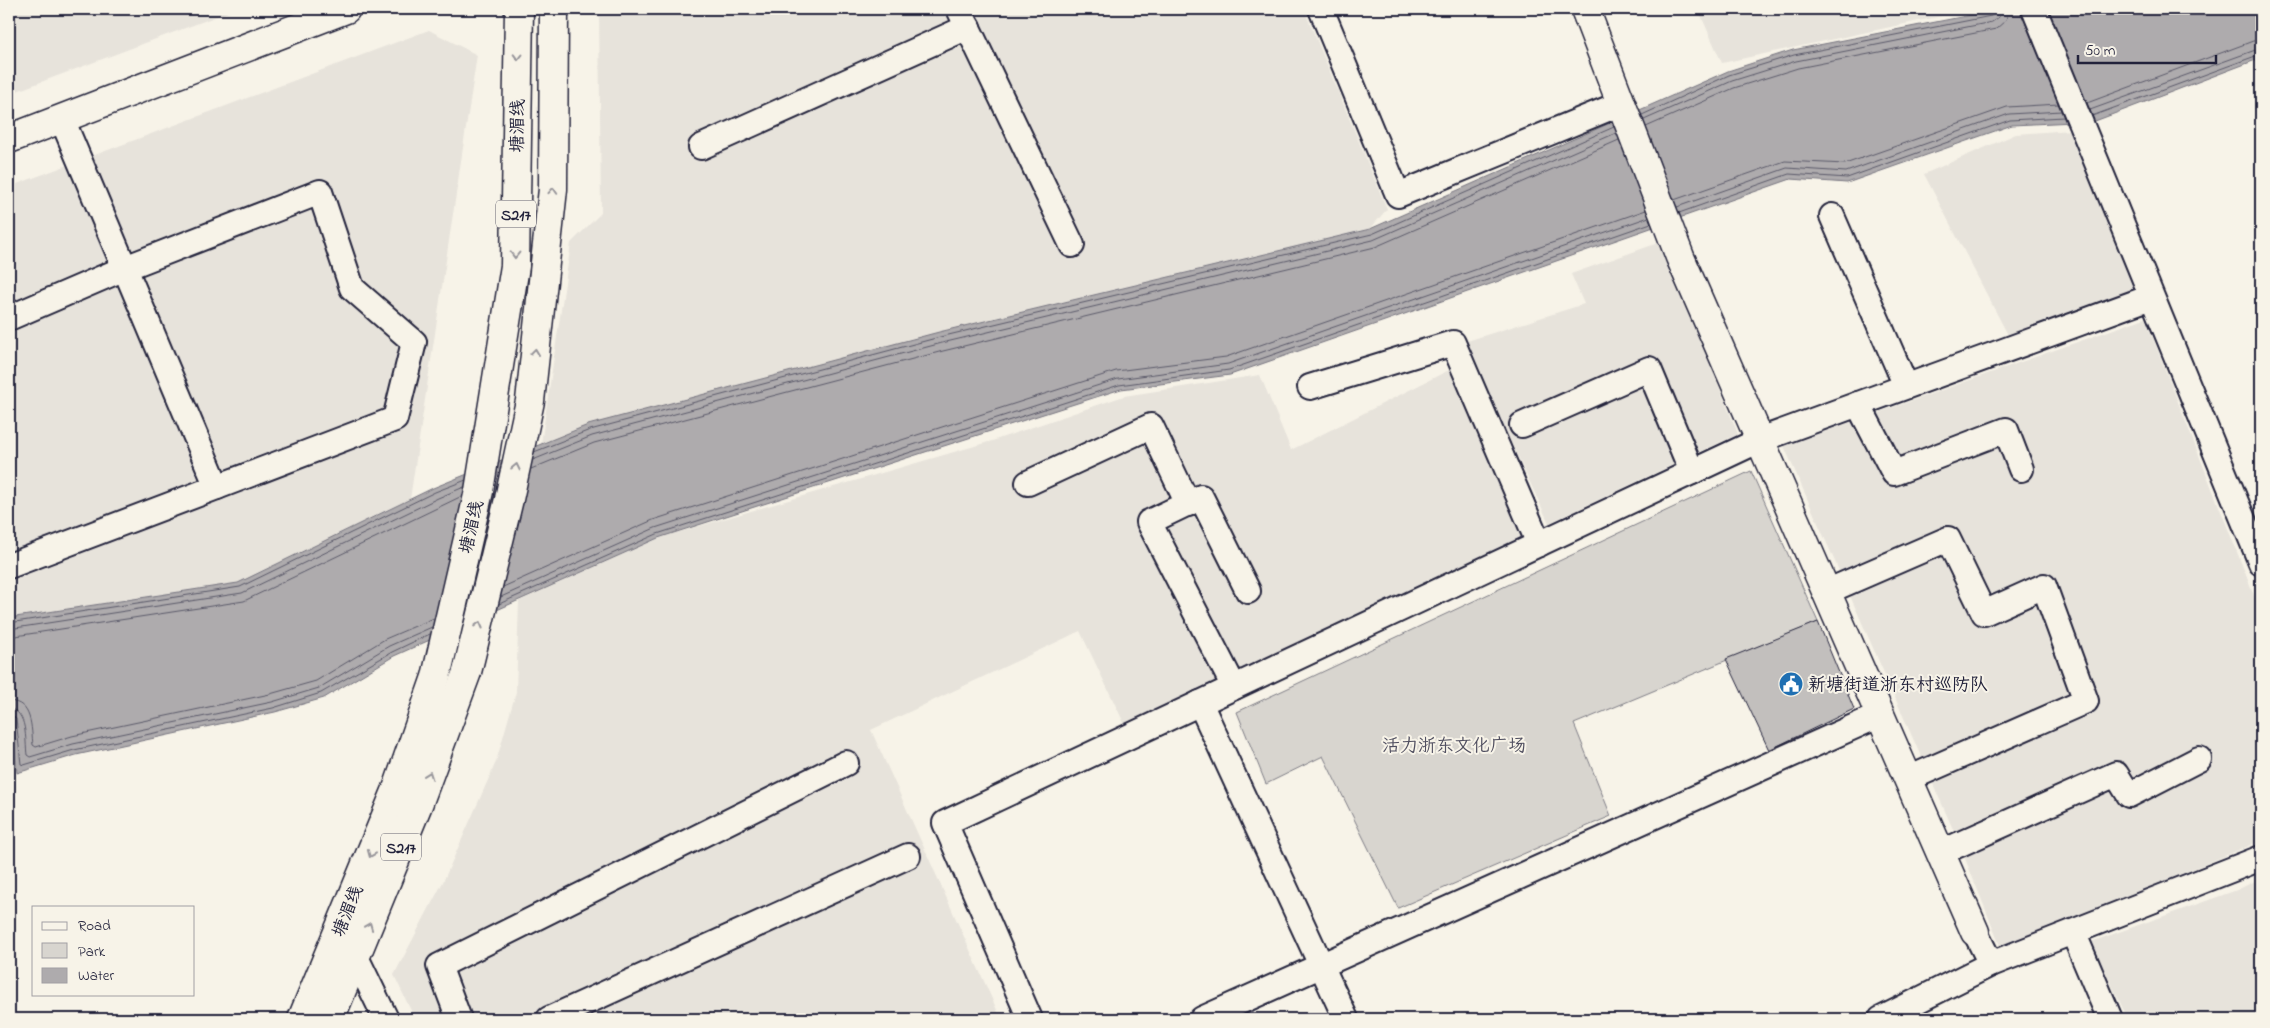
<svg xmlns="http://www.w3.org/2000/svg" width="2270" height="1028" viewBox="0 0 2270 1028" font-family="'Indie Flower','LXGW WenKai TC',sans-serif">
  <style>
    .built { fill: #e7e3db }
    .green { fill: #d8d5cf; stroke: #7d7c85 }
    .water { fill: #aeabad; stroke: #76747f }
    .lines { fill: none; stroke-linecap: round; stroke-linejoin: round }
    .shore { stroke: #5a5969; stroke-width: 1 }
    .building { fill: #c2bfbd; stroke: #22223b }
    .minor-casing { stroke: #22223b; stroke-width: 28 }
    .major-casing { stroke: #22223b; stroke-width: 31 }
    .minor { stroke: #f7f3e8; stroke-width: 24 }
    .major { stroke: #f7f3e8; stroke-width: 28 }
    .oneway { stroke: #97959a }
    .labels { text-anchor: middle; stroke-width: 4; stroke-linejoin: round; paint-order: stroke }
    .shield { fill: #f7f3e8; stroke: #62616f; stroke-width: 1 }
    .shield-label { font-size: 16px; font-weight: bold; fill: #22223b }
    .street-label { font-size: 18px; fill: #22223b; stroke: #f7f3e8 }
    .poi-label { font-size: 18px; fill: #22223b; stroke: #f7f3e8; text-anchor: start }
    .park-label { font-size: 18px; fill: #504f60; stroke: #f7f3e8 }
  </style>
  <rect width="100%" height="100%" fill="#f7f3e8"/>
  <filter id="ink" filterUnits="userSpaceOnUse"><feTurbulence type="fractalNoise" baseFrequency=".02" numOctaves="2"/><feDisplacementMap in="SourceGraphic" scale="10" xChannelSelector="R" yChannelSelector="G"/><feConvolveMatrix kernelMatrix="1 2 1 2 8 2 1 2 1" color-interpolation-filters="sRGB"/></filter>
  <g filter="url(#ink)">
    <!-- built -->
    <g class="built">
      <path d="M9 9H236L9 94Z"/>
      <path d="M599 9H1304L1387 209 1370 229 939 332 541 444 571 243 601 213Z"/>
      <path d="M1698 9H1975L1722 63Z"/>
      <path d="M429 30 477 55 410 499 239 583 9 618V187Z"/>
      <path d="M2072 130 2138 290 2008 335 1924 174 2016 134Z"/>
      <path d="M1661 242 1738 434 1549 523 1464 342 1584 304 1571 274Z"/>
      <path d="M2145 318 2261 613V841L2001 948 1956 836 1784 446Z"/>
      <path d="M1453 368 1524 537 1361 618 1124 723 1080 631 871 730 1001 1019H415L394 975 443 882 496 762 516 692 519 601 658 538 992 441 1124 396 1260 375 1291 450Z"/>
      <path d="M2261 878V1019H2128L2091 942 2237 890Z"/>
    </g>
    <!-- green -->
    <path class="green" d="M1751 471 1818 622 1574 724 1611 816 1398 908 1323 756 1266 784 1237 712Z"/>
    <!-- water -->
    <path class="water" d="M2002 9H2261V58L2095 121 2012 125 1847 183 1791 179 1230 375 1121 389 658 538 394 656 324 698 275 712 76 755 17 773 9 700V618L238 583 433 488 588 425 939 332 1370 229 1728 71 1793 50Z"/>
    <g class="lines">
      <!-- shore -->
      <g class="shore">
        <path d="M2087 103 2253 41 2261 40"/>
        <path d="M2090 110 2261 48"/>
        <path d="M1642 115 1729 75 1794 55 1991 16 1995 13V9"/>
        <path d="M2092 116 2261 54"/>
        <path d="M1644 120 1732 81 1796 61 1992 22 1999 17 2002 9"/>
        <path d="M1646 127 1734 88 1798 68 1996 29 2006 20 2009 9"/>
        <path d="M1674 200 1785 161 1845 164 2007 107 2059 104"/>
        <path d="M1677 207 1787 168 1846 172 2009 114 2062 111"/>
        <path d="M1679 213 1789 174 1847 178 2010 120 2064 117"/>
        <path d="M534 452 590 430 940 337 1372 234 1614 127"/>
        <path d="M533 460 592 436 942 343 1373 240 1616 133"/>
        <path d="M531 469 594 443 943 351 1375 247 1619 140"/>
        <path d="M503 587 653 520 1116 371 1226 357 1646 210"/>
        <path d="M501 597 655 528 1118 379 1228 364 1649 217"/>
        <path d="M499 604 657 534 1119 385 1229 370 1651 223"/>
        <path d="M9 623 240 587 435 492 466 480"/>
        <path d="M9 629 242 593 438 498 464 487"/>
        <path d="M9 637 244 601 462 496"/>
        <path d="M9 701C33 702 31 728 33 745L36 747 72 736 270 694 316 681 385 639 434 618"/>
        <path d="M9 709C28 710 25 741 27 755L30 757 73 744 272 702 319 688 389 646 432 627"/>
        <path d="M9 715 13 716 16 719 21 764 24 765 74 750 273 708 321 693 392 652 430 634"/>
      </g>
    </g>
    <!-- building -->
    <path class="building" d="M1818 622 1854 709 1769 750 1726 659Z"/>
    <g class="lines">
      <defs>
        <g id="minor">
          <path d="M959 9 1072 245"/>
          <path d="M1321 9 1398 195 1622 103"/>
          <path d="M2034 9 2261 563"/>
          <path d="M701 147 968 27"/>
          <path d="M1832 216 1906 386"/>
          <path d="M9 318 125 268 320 192 352 288 414 342 395 419 217 487 62 119"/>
          <path d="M1310 387 1453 343 1539 544"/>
          <path d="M1858 404 1894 473 2006 430 2021 469"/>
          <path d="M1522 425 1649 369 1692 472"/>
          <path d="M1028 483 1151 426 1188 504"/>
          <path d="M9 566 217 487"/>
          <path d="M1826 592 1948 539 1984 613 2044 586 2086 701 1908 779"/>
          <path d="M1234 687 1149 522 1201 497 1248 591"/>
          <path d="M1200 703 1346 1019"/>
          <path d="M1940 853 2116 774 2129 795 2199 759"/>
          <path d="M1975 932 1991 964 2261 858"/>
          <path d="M2073 932 2110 1019"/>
          <path d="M356 957 386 1019"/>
          <path d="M459 1019 439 966 846 763"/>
          <path d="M549 1019 908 856"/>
          <path d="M1030 1019 945 823 1760 440 2151 297"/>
          <path d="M1202 1019 1880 715"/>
          <path d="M1881 1019 1991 964"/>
        </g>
        <g id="major">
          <path d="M1585 9 1680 257 1975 932"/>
          <path d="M9 139 346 9"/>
          <path d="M302 1019 397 789 436 677 479 491 515 266 519 9"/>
          <path d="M330 1019 419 802 467 672 509 499 530 401 553 189 554 9"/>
        </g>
      </defs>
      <!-- minor casing -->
      <use href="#minor" class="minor-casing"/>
      <!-- major casing -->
      <use href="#major" class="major-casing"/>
      <!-- minor -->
      <use href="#minor" class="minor"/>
      <!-- major -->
      <use href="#major" class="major"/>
    </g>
    <!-- one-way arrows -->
    <defs><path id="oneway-chevron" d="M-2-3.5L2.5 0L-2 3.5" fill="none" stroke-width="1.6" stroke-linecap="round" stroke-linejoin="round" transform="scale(1.25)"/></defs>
    <g class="oneway">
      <use href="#oneway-chevron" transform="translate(518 57) rotate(91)"/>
      <use href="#oneway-chevron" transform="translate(553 191) rotate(-86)"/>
      <use href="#oneway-chevron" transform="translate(515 255) rotate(91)"/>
      <use href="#oneway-chevron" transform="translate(535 352) rotate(-84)"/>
      <use href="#oneway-chevron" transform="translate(516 467) rotate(-78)"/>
      <use href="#oneway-chevron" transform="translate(479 625) rotate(-76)"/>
      <use href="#oneway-chevron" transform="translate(429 775) rotate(-70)"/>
      <use href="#oneway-chevron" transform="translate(371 854) rotate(112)"/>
      <use href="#oneway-chevron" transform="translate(369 926) rotate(-68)"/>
    </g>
  </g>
  <!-- icons -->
  <defs>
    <symbol id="civic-disc" viewBox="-11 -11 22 22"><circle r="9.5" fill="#1f6fb2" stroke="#f7f3e8"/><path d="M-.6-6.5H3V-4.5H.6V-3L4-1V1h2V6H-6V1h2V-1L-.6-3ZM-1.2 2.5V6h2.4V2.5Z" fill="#fff"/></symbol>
  </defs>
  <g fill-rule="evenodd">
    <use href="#civic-disc" x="1777" y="670" width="28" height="28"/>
  </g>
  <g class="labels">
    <!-- shield labels -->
    <g class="shield">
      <rect x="496" y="200.5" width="40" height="27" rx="4"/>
      <rect x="381" y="833.5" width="40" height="27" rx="4"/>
    </g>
    <g class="shield-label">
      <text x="516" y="220">S217</text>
      <text x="401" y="853">S217</text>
    </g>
    <!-- street labels -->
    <g class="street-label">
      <text transform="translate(517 126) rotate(-89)" y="6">塘湄线</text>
      <text transform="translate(471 527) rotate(-77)" y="6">塘湄线</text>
      <text transform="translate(347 911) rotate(-68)" y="6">塘湄线</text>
    </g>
    <!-- poi labels -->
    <g class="poi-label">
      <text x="1808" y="690">新塘街道浙东村巡防队</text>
    </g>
    <!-- park labels -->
    <g class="park-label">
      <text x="1454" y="751">活力浙东文化广场</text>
    </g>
  </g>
  <!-- margin -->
  <rect width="2270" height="1028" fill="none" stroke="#f7f3e8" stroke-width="30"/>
  <rect x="15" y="15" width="2240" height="998" fill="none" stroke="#22223b" stroke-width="2" filter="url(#ink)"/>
  <!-- legend -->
  <rect x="32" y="906" width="162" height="90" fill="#f7f3e8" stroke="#a29fa3"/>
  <rect x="42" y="922" width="25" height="8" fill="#f7f3e8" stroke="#a29fa3"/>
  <text x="78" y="930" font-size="15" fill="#22223b">Road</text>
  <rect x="42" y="943" width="25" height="15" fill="#d8d5cf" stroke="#a29fa3"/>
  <text x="78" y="956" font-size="15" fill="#22223b">Park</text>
  <rect x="42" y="968" width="25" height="15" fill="#aeabad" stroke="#a29fa3"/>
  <text x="78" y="980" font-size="15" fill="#22223b">Water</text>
  <!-- scale -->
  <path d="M2078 55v8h138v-8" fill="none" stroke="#22223b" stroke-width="2.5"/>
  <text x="2085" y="55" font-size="15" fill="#22223b" stroke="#f7f3e8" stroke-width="4" paint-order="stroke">50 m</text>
</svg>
